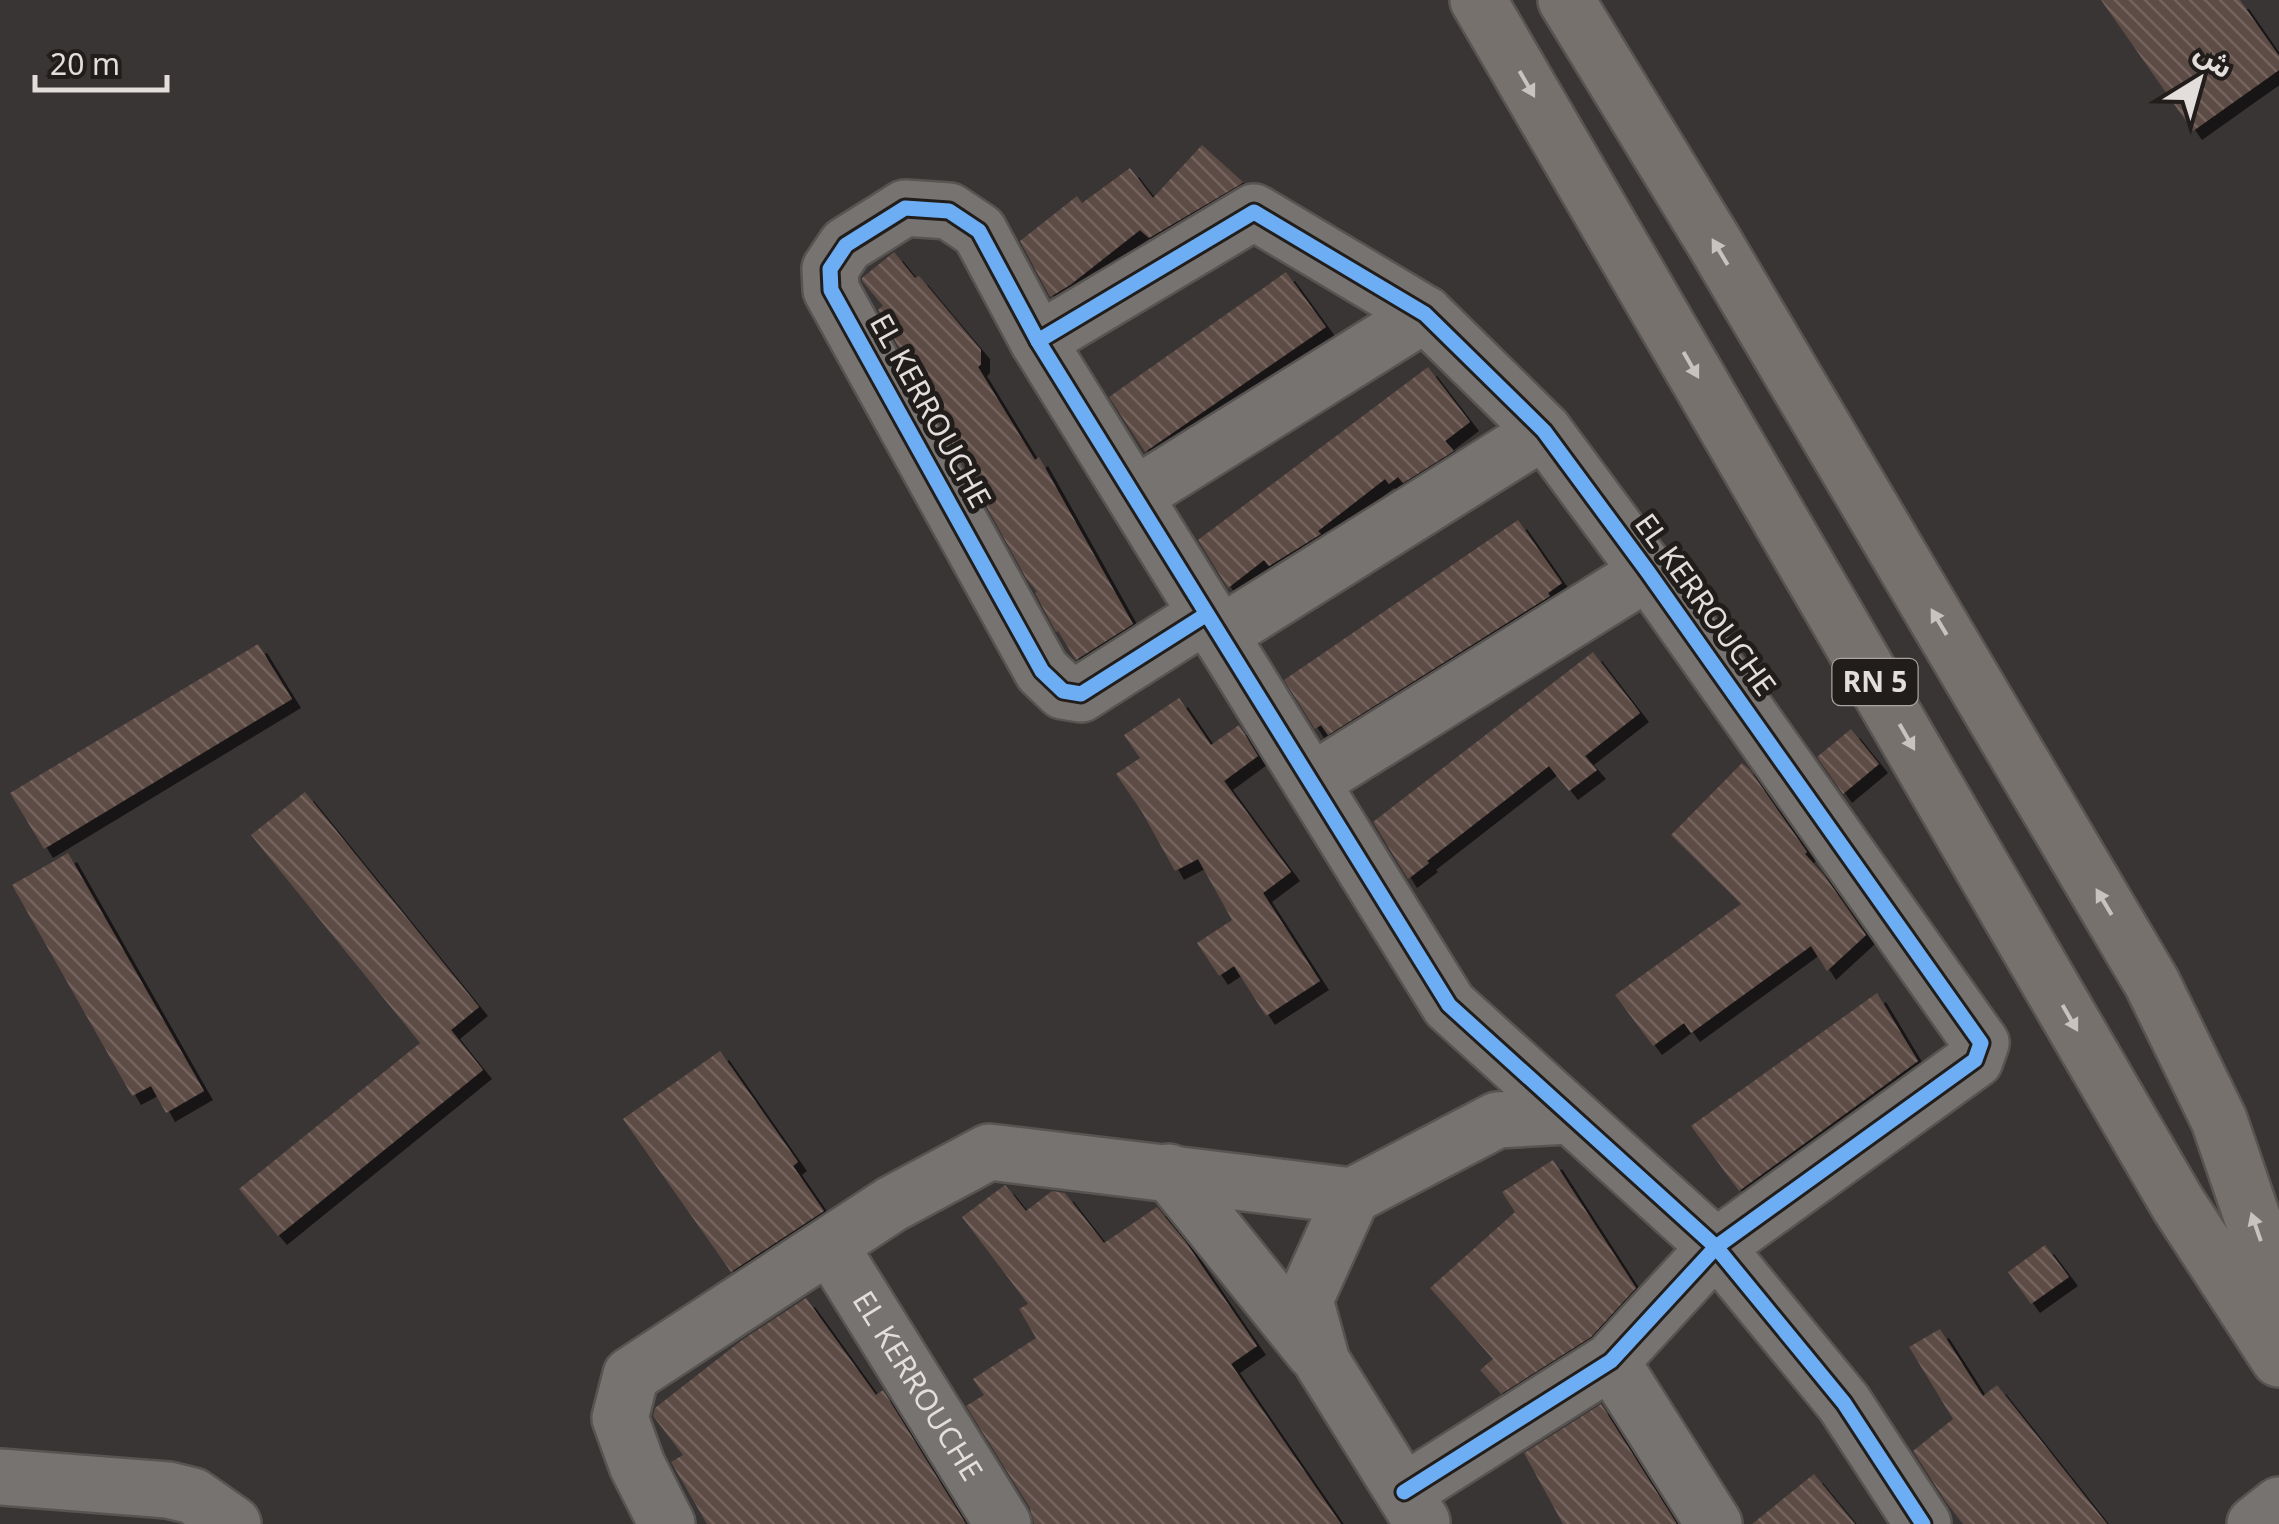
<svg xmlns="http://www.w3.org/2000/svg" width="2279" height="1524" viewBox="0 0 2279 1524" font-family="'Noto Sans','Noto Sans Arabic',sans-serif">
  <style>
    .building { fill: url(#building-back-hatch); filter: url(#shadow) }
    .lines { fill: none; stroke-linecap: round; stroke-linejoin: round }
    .minor-casing { stroke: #575452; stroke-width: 60 }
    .major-casing { stroke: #575452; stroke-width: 60 }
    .minor { stroke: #767371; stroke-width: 55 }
    .major { stroke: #76716c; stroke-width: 55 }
    .cycleway-casing { stroke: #211d1b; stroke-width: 21 }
    .cycleway { stroke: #6dadf4; stroke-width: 15 }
    .oneway { fill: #c8c3c0 }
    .labels { text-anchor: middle; stroke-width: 10; stroke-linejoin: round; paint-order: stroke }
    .shield { fill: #211d1b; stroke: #a9a4a2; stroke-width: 2.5 }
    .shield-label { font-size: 28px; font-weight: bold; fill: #e3dedc }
    .street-label { font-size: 30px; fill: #e3dedc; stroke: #211d1b }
  </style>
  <defs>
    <pattern id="building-back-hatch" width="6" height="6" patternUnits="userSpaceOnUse" patternTransform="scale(2.5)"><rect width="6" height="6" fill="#5d4b44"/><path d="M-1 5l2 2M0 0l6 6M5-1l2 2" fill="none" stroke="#74645e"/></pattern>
    <filter id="shadow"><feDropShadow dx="9" dy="9" stdDeviation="0" flood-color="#0009"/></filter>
  </defs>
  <rect width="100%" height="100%" fill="#393534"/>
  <!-- building -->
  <g class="building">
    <path d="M2101 0H2240L2279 56V70L2193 131Z"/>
    <path d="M1202 145 1243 182 1241 184 1149 238 1140 230 1070 285 1050 297 1020 241 1077 196 1082 203 1130 168 1153 198Z"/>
    <path d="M894 252 915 278 919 276 981 350V364L978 367 1035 460 1039 457 1133 624 1076 660 1058 631 1056 632 1035 593 1037 592 1026 578 878 310 883 306 862 281V278Z"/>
    <path d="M1286 272 1326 327 1145 452 1109 397Z"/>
    <path d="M1428 367 1470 422 1445 441 1454 451 1403 483 1398 477 1389 484 1385 479 1318 531 1321 534 1269 566 1264 560 1228 588 1198 540Z"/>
    <path d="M1518 520 1562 583 1548 593 1550 596 1328 735 1321 725 1315 729 1284 680Z"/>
    <path d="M258 644 292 699 44 849 10 793Z"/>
    <path d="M1593 652 1640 713 1585 756 1597 770 1569 791 1549 766 1427 861 1429 863 1408 879 1373 822Z"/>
    <path d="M1179 698 1211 745 1239 725 1258 756 1224 781 1291 872 1263 893 1320 981 1266 1016 1234 966 1219 976 1197 943 1232 920 1198 859 1175 871 1142 812 1116 774 1140 758 1124 735Z"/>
    <path d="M1851 729 1879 764 1843 794 1817 757Z"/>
    <path d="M1742 763 1750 770 1807 852 1805 854 1824 875 1866 935 1827 971 1811 946 1691 1033 1684 1023 1653 1046 1615 995 1741 904 1671 835Z"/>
    <path d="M305 792 479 1007 451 1030 483 1070 278 1236 239 1189 420 1043 251 835Z"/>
    <path d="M68 853 204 1091 166 1113 151 1086 132 1096 12 885Z"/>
    <path d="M1877 993 1918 1061 1739 1191 1691 1126Z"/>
    <path d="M720 1051 798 1162 793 1166 824 1211 731 1272 623 1119Z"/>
    <path d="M1553 1160 1636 1288 1591 1337 1501 1394 1480 1370 1493 1359 1430 1288 1515 1212 1502 1192Z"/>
    <path d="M1005 1185 1026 1211 1052 1191 1065 1193 1104 1243 1157 1207 1185 1241 1257 1346 1231 1364 1341 1524H1034L1030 1508 966 1406 984 1395 973 1379 1036 1338 1019 1309 1028 1304 962 1217Z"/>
    <path d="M2045 1245 2069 1277 2031 1304 2008 1272Z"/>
    <path d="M806 1298 876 1395 883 1390 966 1524H707L671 1462 683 1455 653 1416 655 1408 742 1340Z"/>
    <path d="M1940 1329 1983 1396 1997 1385 2107 1524H1963L1946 1502 1913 1451 1953 1419 1909 1347Z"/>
    <path d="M1601 1404 1677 1524H1563L1524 1453Z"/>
    <path d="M1814 1474 1855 1524H1752Z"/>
  </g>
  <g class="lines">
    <defs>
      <g id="minor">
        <path d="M1038 341 1254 212 1425 314 1544 431 1648 572 1981 1043 1975 1060 1716 1247 1611 1361 1404 1492"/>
        <path d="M1134 496 1425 314"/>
        <path d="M1207 614 1081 694 1063 691 1042 671 831 290 830 269 846 245 905 208 949 211 979 231 1038 341 1449 1005 1716 1247 1844 1403 1923 1524"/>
        <path d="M1219 635 1544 431"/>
        <path d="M1311 782 1648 572"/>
        <path d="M1169 1172 1314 1352"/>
        <path d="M1352 1196 1305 1300 1322 1362 1422 1522"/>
        <path id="s1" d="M830 1246 1003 1524"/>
        <path d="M1611 1361 1714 1524"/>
        <path d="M0 1477 168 1490 193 1496 233 1524"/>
        <path d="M667 1524 637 1465 620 1418 631 1375 892 1204 989 1152 1352 1196 1497 1120 1569 1116"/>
        <path d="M2255 1524 2279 1505"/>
      </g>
      <g id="major">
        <path d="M1478 0 2178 1204 2279 1359"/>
        <path d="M1566 0 1714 242 2152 983 2219 1120 2263 1249 2279 1322"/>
      </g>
    </defs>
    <!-- minor casing -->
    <use href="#minor" class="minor-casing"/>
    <!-- major casing -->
    <use href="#major" class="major-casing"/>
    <!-- minor -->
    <use href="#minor" class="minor"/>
    <!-- major -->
    <use href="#major" class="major"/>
    <defs>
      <g id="cycleway">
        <path d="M1038 341 1254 212 1425 314 1544 431 1648 572 1981 1043 1975 1060 1716 1247 1611 1361 1404 1492"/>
        <path d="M1207 614 1081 694 1063 691 1042 671 831 290 830 269 846 245 905 208 949 211 979 231 1038 341 1449 1005 1716 1247 1844 1403 1923 1524"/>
      </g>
    </defs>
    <!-- cycleway casing -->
    <use href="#cycleway" class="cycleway-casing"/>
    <!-- cycleway -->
    <use href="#cycleway" class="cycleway"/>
  </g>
  <!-- one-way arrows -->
  <defs><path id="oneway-solid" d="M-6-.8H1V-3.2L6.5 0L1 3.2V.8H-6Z" transform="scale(2.5)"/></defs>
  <g class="oneway">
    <use href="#oneway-solid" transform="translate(1527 84) rotate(60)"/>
    <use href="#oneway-solid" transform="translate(1720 252) rotate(-121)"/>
    <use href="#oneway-solid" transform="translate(1691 365) rotate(60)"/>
    <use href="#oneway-solid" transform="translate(1939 622) rotate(-121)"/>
    <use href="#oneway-solid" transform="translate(1907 737) rotate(60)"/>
    <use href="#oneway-solid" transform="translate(2104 902) rotate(-121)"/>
    <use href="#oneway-solid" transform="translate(2070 1018) rotate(60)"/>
    <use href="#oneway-solid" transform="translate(2256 1227) rotate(-109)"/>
  </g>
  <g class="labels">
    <!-- shield labels -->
    <rect class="shield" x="1832.5" y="659" width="85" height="46" rx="8"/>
    <g class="shield-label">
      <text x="1875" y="692">RN 5</text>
    </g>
    <!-- street labels -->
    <g class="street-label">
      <text transform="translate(930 411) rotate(61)" y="10">EL KERROUCHE</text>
      <text transform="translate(1705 605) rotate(54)" y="10">EL KERROUCHE</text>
      <text dy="10" stroke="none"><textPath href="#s1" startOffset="165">EL KERROUCHE</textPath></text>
    </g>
  </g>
  <!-- north arrow -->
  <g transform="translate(2199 80) rotate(37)" stroke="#211d1b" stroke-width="8" paint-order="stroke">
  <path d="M0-8L18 38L0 25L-18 38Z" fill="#e3dedc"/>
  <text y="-15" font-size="28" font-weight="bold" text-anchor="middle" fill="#e3dedc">ش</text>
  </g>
  <!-- scale -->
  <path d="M35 75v15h132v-15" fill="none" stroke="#e3dedc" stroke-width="5"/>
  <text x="50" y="75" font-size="30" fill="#e3dedc" stroke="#211d1b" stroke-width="8" paint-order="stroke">20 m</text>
</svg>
